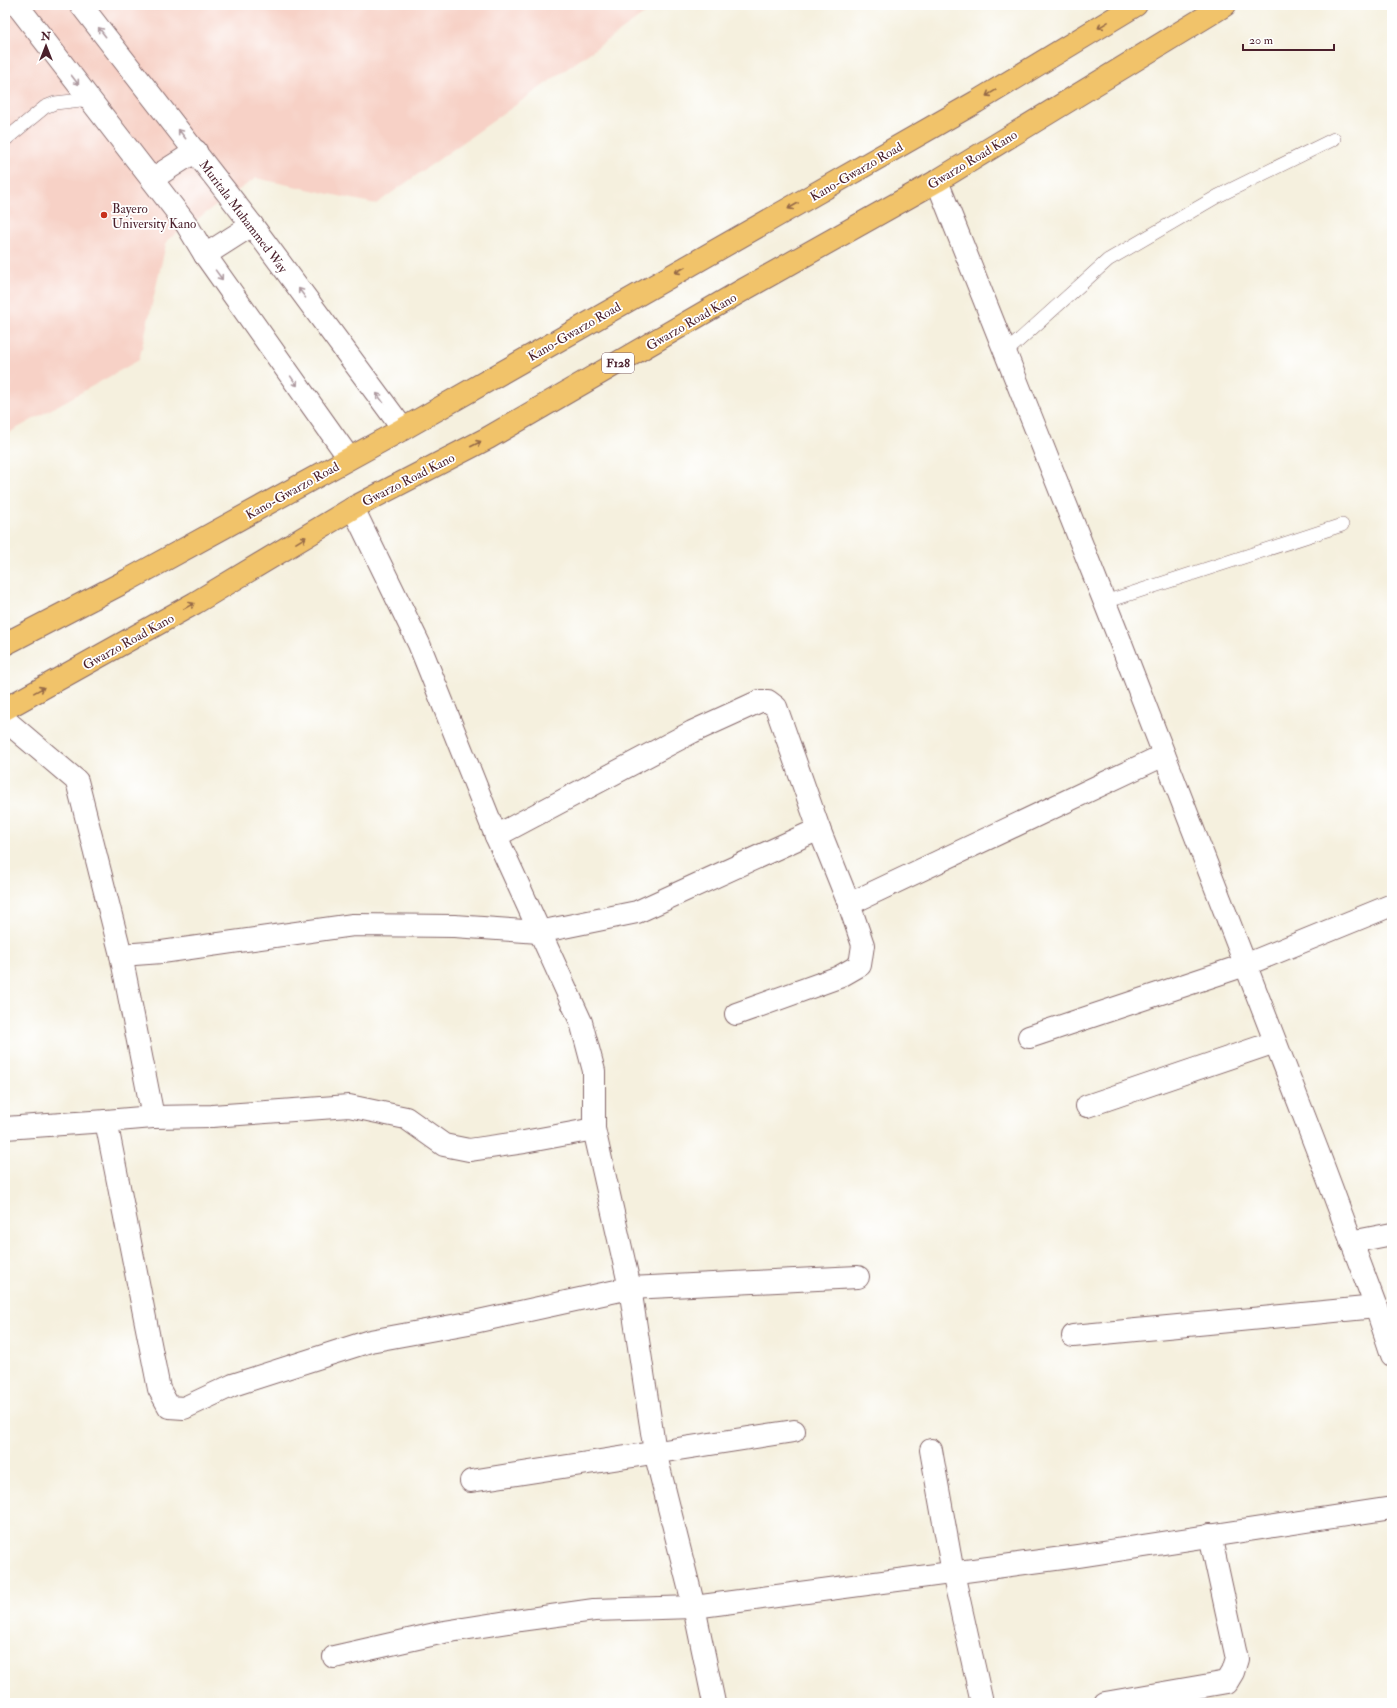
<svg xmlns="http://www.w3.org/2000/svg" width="1397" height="1708" viewBox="0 0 1397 1708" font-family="'IM FELL Double Pica',serif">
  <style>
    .built { fill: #f7d1c6 }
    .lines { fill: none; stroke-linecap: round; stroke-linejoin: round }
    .lane-casing { stroke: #86686a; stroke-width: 14 }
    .street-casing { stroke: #86686a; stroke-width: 24 }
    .primary-casing { stroke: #86686a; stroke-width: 24 }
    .lane { stroke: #fff; stroke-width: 13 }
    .street { stroke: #fff; stroke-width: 22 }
    .primary { stroke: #f1c36a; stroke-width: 22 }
    .oneway { stroke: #956947 }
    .oneway2 { stroke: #ae9aa0 }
    .poi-dot { fill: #c8321e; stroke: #fff; stroke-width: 1.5 }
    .labels { text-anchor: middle; stroke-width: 3.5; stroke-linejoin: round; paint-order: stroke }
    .shield { fill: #fff; stroke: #80626b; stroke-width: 1 }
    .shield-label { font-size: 12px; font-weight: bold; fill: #4a1f2b }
    .street-label { font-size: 13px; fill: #4a1f2b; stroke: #fff }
    .poi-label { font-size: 13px; fill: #4a1f2b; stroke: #fff; text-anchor: start }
  </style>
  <rect width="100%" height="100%" fill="#fff"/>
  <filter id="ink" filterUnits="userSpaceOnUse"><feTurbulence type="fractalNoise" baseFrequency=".025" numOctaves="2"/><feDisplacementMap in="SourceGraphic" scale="8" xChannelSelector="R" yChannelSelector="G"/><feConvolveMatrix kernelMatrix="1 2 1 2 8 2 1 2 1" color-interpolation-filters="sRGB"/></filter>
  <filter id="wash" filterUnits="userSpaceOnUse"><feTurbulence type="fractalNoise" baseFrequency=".012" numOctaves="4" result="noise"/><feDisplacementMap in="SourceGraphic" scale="16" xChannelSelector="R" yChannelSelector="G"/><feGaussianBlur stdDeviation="0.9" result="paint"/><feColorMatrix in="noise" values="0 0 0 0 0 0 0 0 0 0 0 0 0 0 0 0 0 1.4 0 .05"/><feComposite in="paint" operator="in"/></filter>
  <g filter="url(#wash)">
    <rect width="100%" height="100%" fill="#f5f0de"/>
    <!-- built -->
    <path class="built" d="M5 5H657L376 204 256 178 167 240 139 360 5 435Z"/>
  </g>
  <g filter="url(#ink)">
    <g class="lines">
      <defs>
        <g id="lane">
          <path d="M5 140 45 107 55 103 90 99"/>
          <path d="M1005 353 1108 260 1218 196 1334 139"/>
          <path d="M1105 602 1342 525"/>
        </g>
        <g id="street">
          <path d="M17 5 187 225 205 255 349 458"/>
          <path d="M81 5 252 225 403 429"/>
          <path d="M152 179 196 151"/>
          <path d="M937 181 1117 633 1318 1152 1376 1307 1392 1355"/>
          <path d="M205 255 252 225"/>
          <path d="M353 508 419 644 496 836 581 1022 594 1071V1129L630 1288 655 1452 694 1607 714 1703"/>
          <path d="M5 720 77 781 121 955 153 1117 106 1121 159 1389 169 1407 184 1408 233 1385 370 1341 474 1322 630 1288 858 1277"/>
          <path d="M496 836 692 732 760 701H768L776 707 819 829 849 904 863 945 860 965 839 977 736 1014"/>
          <path d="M849 904 1164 755"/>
          <path d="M121 955 162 952 353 925 454 926 539 932 637 912 819 829"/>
          <path d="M1029 1037 1245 965 1392 905"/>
          <path d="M1087 1106 1275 1042"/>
          <path d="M153 1117 212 1116 349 1106 406 1118 444 1145 469 1150 524 1142 594 1129"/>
          <path d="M5 1128 106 1121"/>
          <path d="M1351 1242 1392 1234"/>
          <path d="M1073 1336 1376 1307"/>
          <path d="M931 1450 953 1573 982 1703"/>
          <path d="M471 1481 794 1431"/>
          <path d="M334 1657 444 1632 521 1620 594 1610 694 1607 1078 1556 1392 1508"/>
          <path d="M1105 1703 1227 1682 1233 1672 1237 1659 1210 1535"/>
        </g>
        <g id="primary">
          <path d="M5 644 128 580 403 429 976 102 1136 5"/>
          <path d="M5 709 195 603 353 508 488 438 743 290 937 181 1225 5"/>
        </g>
      </defs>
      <!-- lane casing -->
      <use href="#lane" class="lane-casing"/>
      <!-- street casing -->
      <use href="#street" class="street-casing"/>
      <!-- primary casing -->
      <use href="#primary" class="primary-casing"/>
      <!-- lane -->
      <use href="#lane" class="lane"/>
      <!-- street -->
      <use href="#street" class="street"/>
      <!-- primary -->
      <use href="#primary" class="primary"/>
    </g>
    <!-- one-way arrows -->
    <defs><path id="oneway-shaft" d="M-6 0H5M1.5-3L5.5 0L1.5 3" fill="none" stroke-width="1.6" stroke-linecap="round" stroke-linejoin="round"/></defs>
    <g class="oneway">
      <use href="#oneway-shaft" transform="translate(1103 25) rotate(149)"/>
      <use href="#oneway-shaft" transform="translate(991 93) rotate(149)"/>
      <use href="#oneway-shaft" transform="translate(793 206) rotate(150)"/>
      <use href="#oneway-shaft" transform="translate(680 270) rotate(150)"/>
      <use href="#oneway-shaft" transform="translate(476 444) rotate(-27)"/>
      <use href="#oneway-shaft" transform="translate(301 540) rotate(-31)"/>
      <use href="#oneway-shaft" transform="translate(189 606) rotate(-29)"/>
      <use href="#oneway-shaft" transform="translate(39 690) rotate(-29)"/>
    </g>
    <g class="oneway2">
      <use href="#oneway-shaft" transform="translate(102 32) rotate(-128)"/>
      <use href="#oneway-shaft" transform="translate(75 80) rotate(52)"/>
      <use href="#oneway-shaft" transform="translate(182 134) rotate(-128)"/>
      <use href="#oneway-shaft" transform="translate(219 275) rotate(54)"/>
      <use href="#oneway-shaft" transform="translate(302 293) rotate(-126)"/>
      <use href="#oneway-shaft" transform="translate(294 381) rotate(55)"/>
      <use href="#oneway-shaft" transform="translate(380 398) rotate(-126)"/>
    </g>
  </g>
  <!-- markers -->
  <circle class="poi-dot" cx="104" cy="215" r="4"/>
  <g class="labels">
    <!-- shield labels -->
    <rect class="shield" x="602" y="353" width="32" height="20" rx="3"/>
    <g class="shield-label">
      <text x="618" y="367">F128</text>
    </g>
    <!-- street labels -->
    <g class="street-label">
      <text transform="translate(972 159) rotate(-31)" y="5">Gwarzo Road Kano</text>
      <text transform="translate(856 171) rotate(-30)" y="5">Kano-Gwarzo Road</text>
      <text transform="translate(244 216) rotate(53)" y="5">Muritala Muhammed Way</text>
      <text transform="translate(691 321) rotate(-30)" y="5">Gwarzo Road Kano</text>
      <text transform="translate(574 331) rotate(-30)" y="5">Kano-Gwarzo Road</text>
      <text transform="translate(408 479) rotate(-27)" y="5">Gwarzo Road Kano</text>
      <text transform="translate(292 490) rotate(-29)" y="5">Kano-Gwarzo Road</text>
      <text transform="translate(128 641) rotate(-29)" y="5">Gwarzo Road Kano</text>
    </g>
    <!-- poi labels -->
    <g class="poi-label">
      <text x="112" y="213">Bayero<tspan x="112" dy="15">University Kano</tspan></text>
    </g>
  </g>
  <!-- margin -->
  <rect width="1397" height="1708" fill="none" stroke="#fff" stroke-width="20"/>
  <!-- north arrow -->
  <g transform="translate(46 46)" stroke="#ffffff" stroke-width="3" paint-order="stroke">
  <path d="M0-3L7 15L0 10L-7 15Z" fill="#4a1f2b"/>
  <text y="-6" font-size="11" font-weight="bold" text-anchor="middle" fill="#4a1f2b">N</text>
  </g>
  <!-- scale -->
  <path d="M1243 44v6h91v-6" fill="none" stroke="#4a1f2b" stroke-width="2"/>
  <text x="1249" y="44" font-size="12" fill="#4a1f2b" stroke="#ffffff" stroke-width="3" paint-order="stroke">20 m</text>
</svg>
